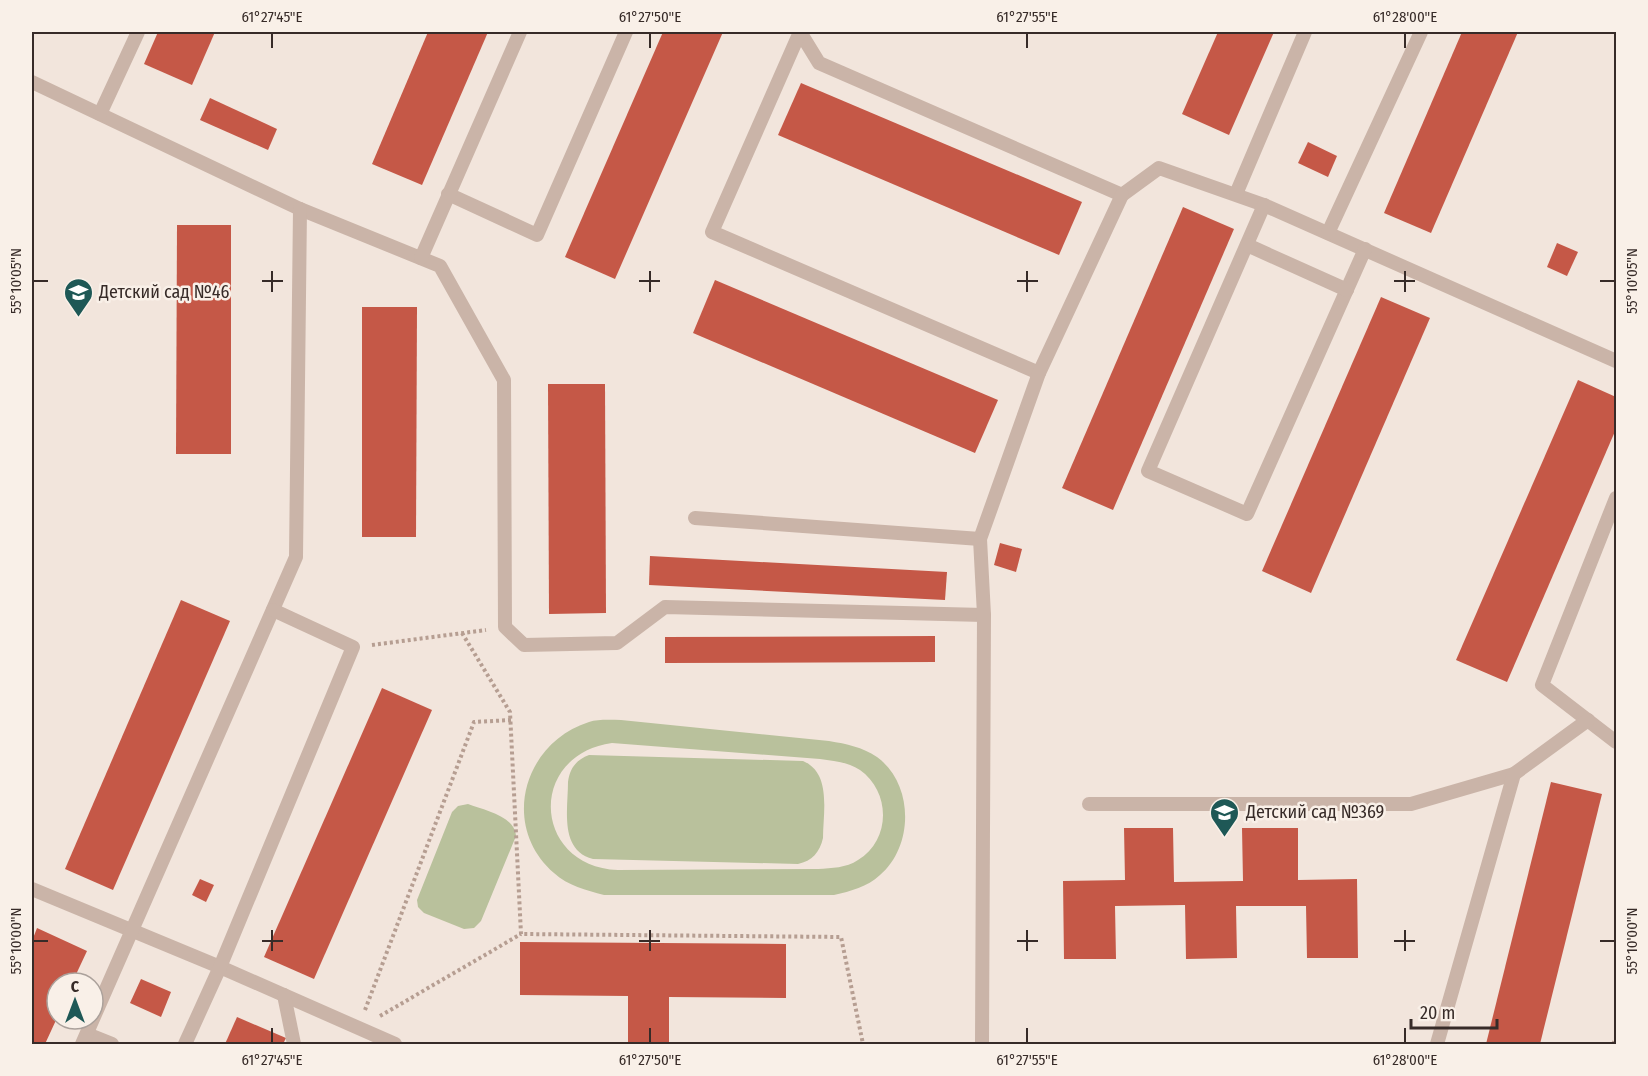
<svg xmlns="http://www.w3.org/2000/svg" width="1648" height="1076" viewBox="0 0 1648 1076" font-family="'Fira Sans Condensed',sans-serif">
  <style>
    .green { fill: #b9c19c; fill-rule: evenodd }
    .building { fill: #c55847 }
    .lines { fill: none; stroke-linecap: round; stroke-linejoin: round }
    .path { stroke: #b69e92; stroke-width: 4; stroke-dasharray: 3 3; stroke-linecap: butt }
    .service { stroke: #cab4a8; stroke-width: 14 }
    .ticks { fill: none; stroke: #372b28; stroke-width: 2 }
    .labels { text-anchor: middle; stroke-width: 5; stroke-linejoin: round; paint-order: stroke }
    .poi-label { font-size: 18px; fill: #372b28; stroke: #f9f0e8; text-anchor: start }
    .neatline { fill: none; stroke: #372b28; stroke-width: 2 }
    .ticks-label { font-size: 15px; text-anchor: middle; fill: #372b28 }
  </style>
  <rect width="100%" height="100%" fill="#f2e5dc"/>
  <!-- green -->
  <g class="green">
    <path d="M621 720 829 741C847 744 862 747 877 757 914 784 914 846 880 875 867 887 851 891 834 895H604C586 890 568 886 554 873 500 826 523 743 589 722 598 719 611 720 621 720ZM612 743 820 759C834 761 848 762 860 770 891 792 891 840 858 860 846 868 832 868 818 869L618 870C532 866 527 755 612 743Z"/>
    <path d="M589 755 803 761C832 773 823 813 823 838 820 852 812 861 798 864L593 859C559 850 568 809 568 782 570 768 576 760 589 755Z"/>
    <path d="M468 804C484 810 515 816 516 836L481 921 474 928 464 929 424 913 418 907 417 900 452 812 458 806Z"/>
  </g>
  <!-- building -->
  <g class="building">
    <path d="M158 32H215L192 85 144 64Z"/>
    <path d="M428 32H488L422 185 372 164Z"/>
    <path d="M663 32H723L615 279 565 257Z"/>
    <path d="M1218 32H1274L1229 135 1182 114Z"/>
    <path d="M1462 32H1518L1431 233 1384 213Z"/>
    <path d="M801 83 1082 202 1059 255 778 135Z"/>
    <path d="M210 98 277 129 268 150 200 120Z"/>
    <path d="M1308 142 1337 156 1328 177 1298 163Z"/>
    <path d="M1183 207 1234 229 1113 510 1062 488Z"/>
    <path d="M177 225H231V454H176Z"/>
    <path d="M1557 243 1578 252 1567 276 1547 267Z"/>
    <path d="M715 280 998 400 975 453 693 333Z"/>
    <path d="M1381 297 1430 318 1311 593 1262 571Z"/>
    <path d="M362 307H417L416 537H362Z"/>
    <path d="M1578 380 1616 397V429L1507 682 1456 660Z"/>
    <path d="M548 384H605L606 613 549 614Z"/>
    <path d="M1000 543 1022 549 1016 572 994 565Z"/>
    <path d="M650 556 947 572 945 600 649 585Z"/>
    <path d="M181 600 230 621 113 890 65 869Z"/>
    <path d="M935 636V662L665 663V637Z"/>
    <path d="M382 688 432 710 314 979 264 957Z"/>
    <path d="M1551 782 1602 794 1540 1044H1486Z"/>
    <path d="M1124 828H1173L1174 882 1243 881 1242 828H1298V880L1357 879 1358 958H1307L1306 906H1236L1237 958 1186 959 1185 905 1115 906 1116 959H1064L1063 881 1125 880Z"/>
    <path d="M200 879 214 885 206 902 192 895Z"/>
    <path d="M37 928 87 951 72 983H57V1018L45 1044H32V941Z"/>
    <path d="M520 942 786 944V998L669 997V1044H628V996L520 995Z"/>
    <path d="M141 979 171 992 161 1017 130 1003Z"/>
    <path d="M237 1017 286 1038 283 1044H225Z"/>
  </g>
  <g class="lines">
    <!-- path -->
    <g class="path">
      <path d="M462 633 510 712 521 934 841 937 863 1044"/>
      <path d="M372 645 486 630"/>
      <path d="M365 1010 474 722 511 720"/>
      <path d="M380 1016 521 934"/>
      <path d="M1613 1044 1616 1038"/>
    </g>
    <!-- service -->
    <g class="service">
      <path d="M800 32 819 63 1122 195 1159 168 1264 205 1616 361"/>
      <path d="M800 32 712 232 1039 373"/>
      <path d="M32 82 300 209 440 266 504 380 505 627 524 645 617 643 665 607 984 615"/>
      <path d="M100 114 138 32"/>
      <path d="M448 194 537 235 626 32"/>
      <path d="M1236 194 1305 32"/>
      <path d="M1264 205 1148 471 1247 514 1365 249"/>
      <path d="M1328 233 1421 32"/>
      <path d="M1247 245 1347 290"/>
      <path d="M421 258 520 32"/>
      <path d="M1616 498 1542 685 1616 742"/>
      <path d="M695 518 980 539"/>
      <path d="M1089 804H1411L1514 774"/>
      <path d="M32 889 220 967 395 1044"/>
      <path d="M284 995 294 1044"/>
      <path d="M87 1034 112 1044"/>
      <path d="M82 1044 296 557 300 209"/>
      <path d="M185 1044 220 967 353 647 273 610"/>
      <path d="M982 1044 984 615 980 539 1039 373 1122 195"/>
      <path d="M1437 1044 1514 774 1588 720"/>
    </g>
  </g>
  <!-- ticks -->
  <path class="ticks" d="M272 33V48M650 33V48M1027 33V48M1405 33V48M272 271V292M650 271V292M1027 271V292M1405 271V292M33 281H48M262 281H283M639 281H660M1017 281H1038M1394 281H1415M1600 281H1615M272 930V951M650 930V951M1027 930V951M1405 930V951M33 941H48M262 941H283M639 941H660M1017 941H1038M1394 941H1415M1600 941H1615M272 1028V1043M650 1028V1043M1027 1028V1043M1405 1028V1043"/>
  <!-- icons -->
  <defs>
    <symbol id="school-pin" viewBox="-11 -11 22 30"><path d="M0 17L-7.5 6A9.5 9.5 0 1 1 7.5 6Z" fill="#1e5856" stroke="#f9f0e8"/><path d="M0-5L7-2L0 1L-7-2ZM-4 1L0 2.5L4 1V4Q0 6-4 4Z" fill="#fff"/></symbol>
  </defs>
  <g fill-rule="evenodd">
    <use href="#school-pin" x="62" y="276" width="33" height="45"/>
    <use href="#school-pin" x="1208" y="796" width="33" height="45"/>
  </g>
  <g class="labels">
    <!-- poi labels -->
    <g class="poi-label">
      <text x="99" y="298">Детский сад №46</text>
      <text x="1246" y="818">Детский сад №369</text>
    </g>
  </g>
  <!-- border -->
  <rect width="1648" height="1076" fill="none" stroke="#f9f0e8" stroke-width="66"/>
  <!-- north arrow -->
  <g transform="translate(75 1001)"><circle r="28" fill="#f9f0e8" stroke="#aba19b" stroke-width="1.5"/>
  <path d="M0-4.5L10 22L0 15L-10 22Z" fill="#1e5856"/>
  <text y="-9" font-size="16" font-weight="bold" text-anchor="middle" fill="#372b28">С</text>
  </g>
  <!-- scale -->
  <path d="M1411 1019v9h86v-9" fill="none" stroke="#372b28" stroke-width="3"/>
  <text x="1420" y="1019" font-size="18" fill="#372b28" stroke="#f9f0e8" stroke-width="4.5" paint-order="stroke">20 m</text>
  <rect x="33" y="33" width="1582" height="1010" class="neatline"/>
  <g class="ticks-label">
    <text x="272" y="22">61°27'45"E</text>
    <text x="650" y="22">61°27'50"E</text>
    <text x="1027" y="22">61°27'55"E</text>
    <text x="1405" y="22">61°28'00"E</text>
    <text transform="translate(16 281) rotate(-90)" y="5">55°10'05"N</text>
    <text transform="translate(1632 281) rotate(-90)" y="5">55°10'05"N</text>
    <text transform="translate(16 941) rotate(-90)" y="5">55°10'00"N</text>
    <text transform="translate(1632 941) rotate(-90)" y="5">55°10'00"N</text>
    <text x="272" y="1065">61°27'45"E</text>
    <text x="650" y="1065">61°27'50"E</text>
    <text x="1027" y="1065">61°27'55"E</text>
    <text x="1405" y="1065">61°28'00"E</text>
  </g>
</svg>
